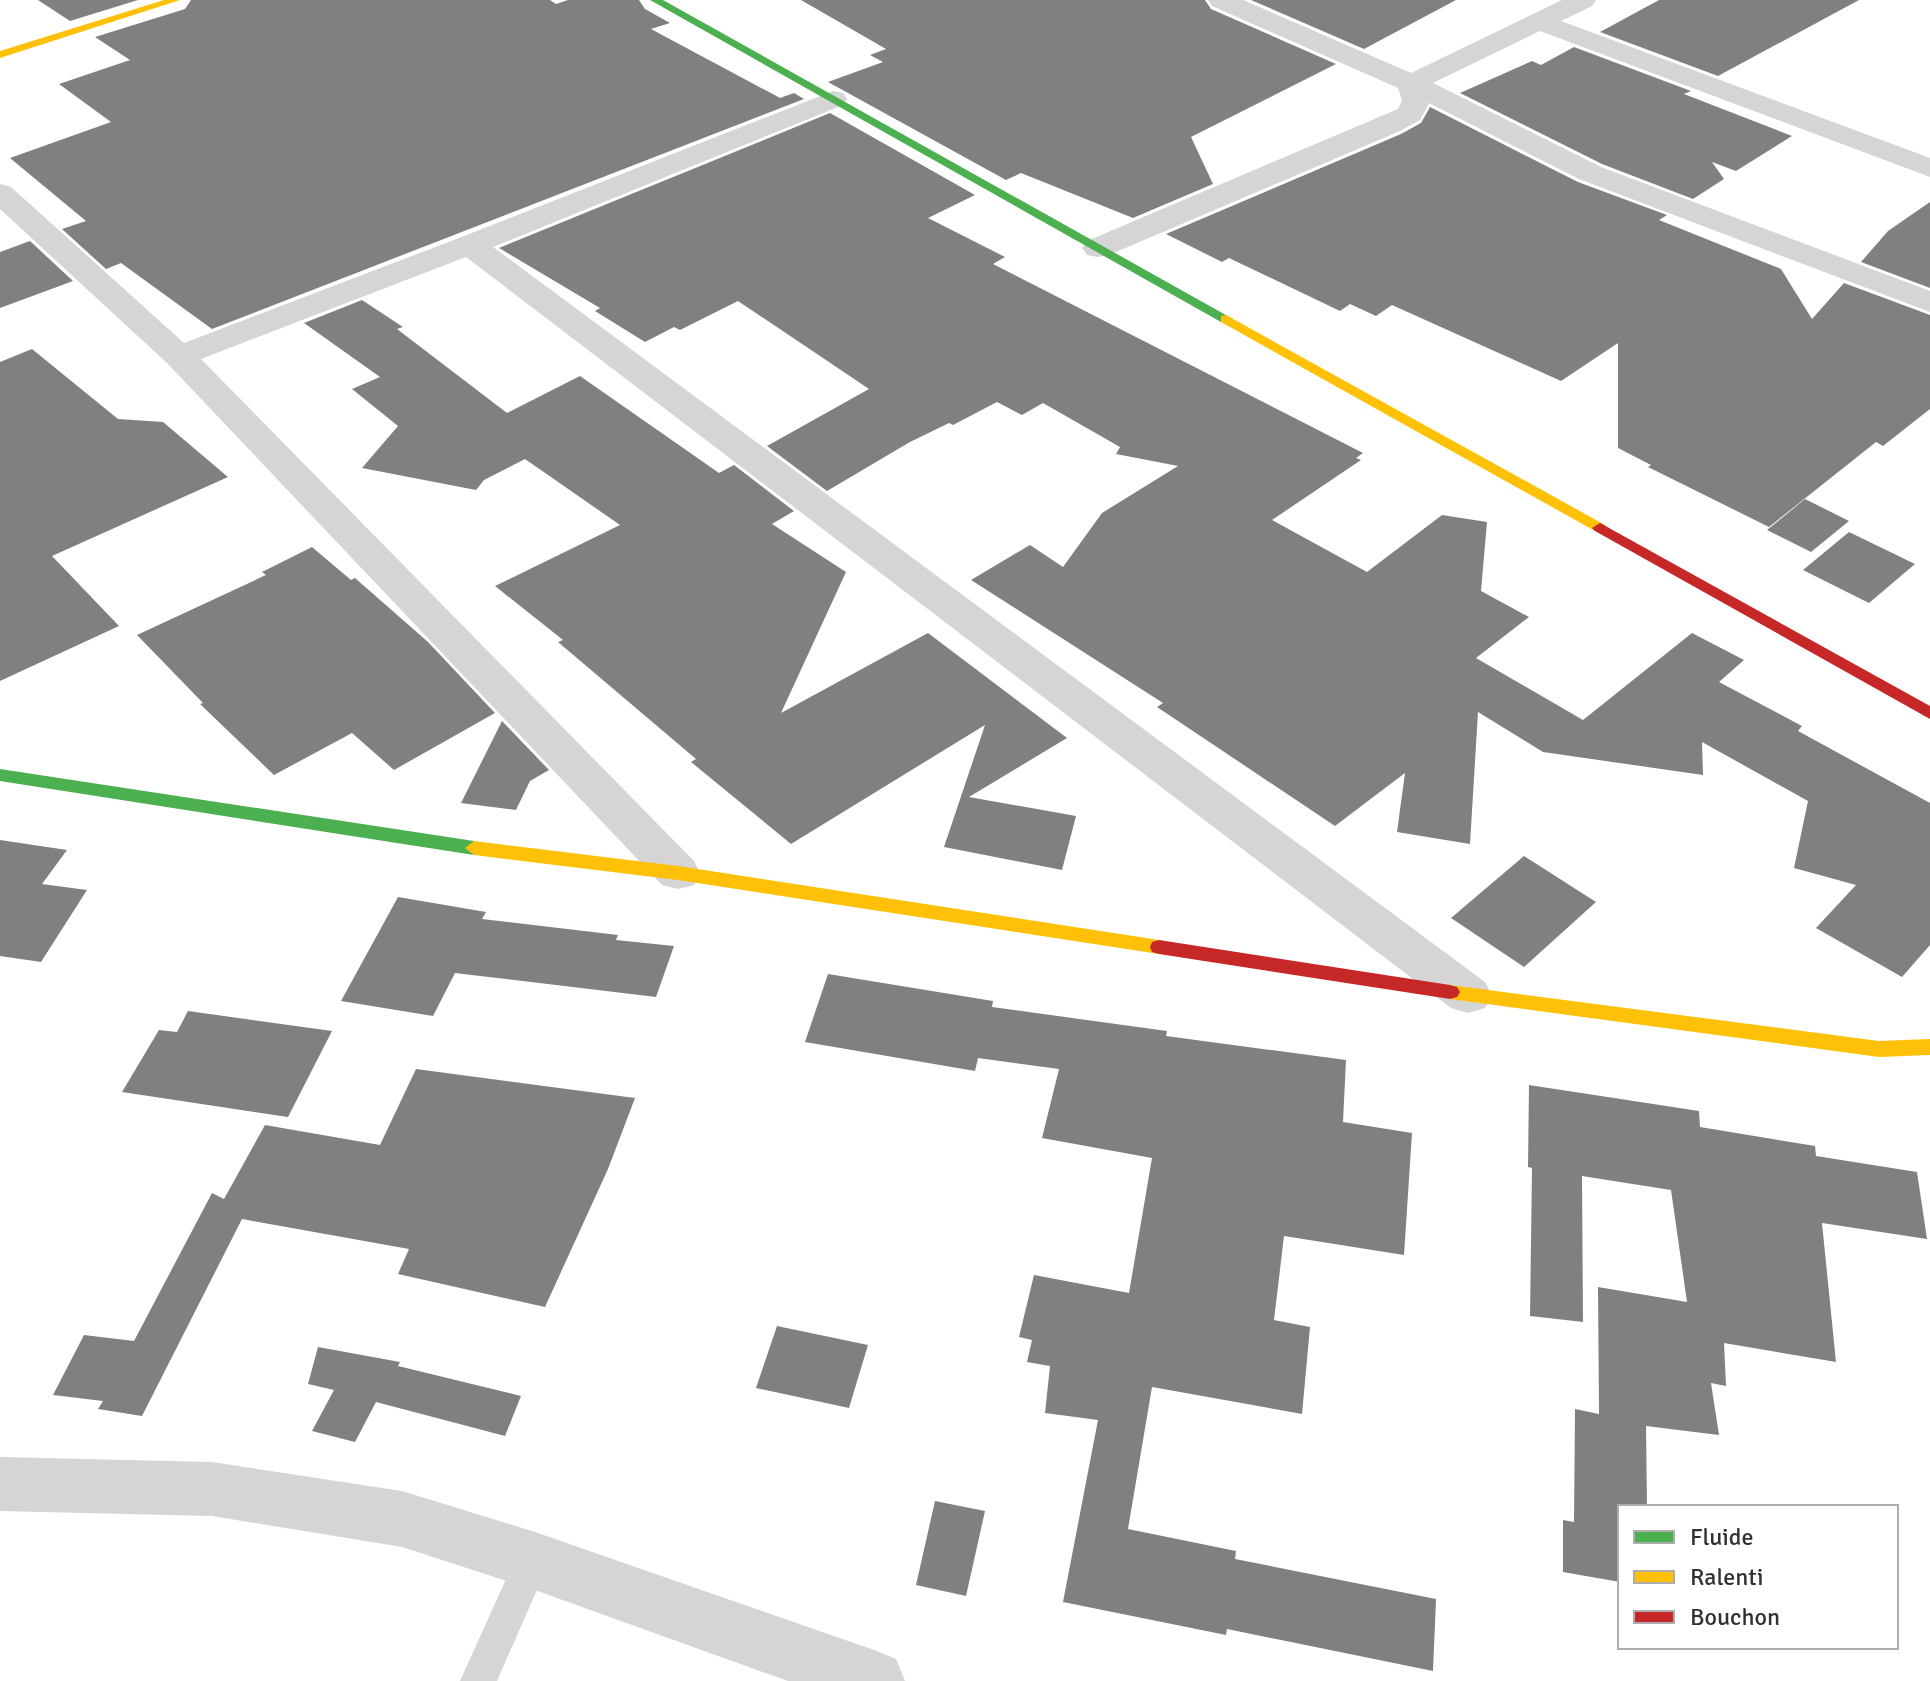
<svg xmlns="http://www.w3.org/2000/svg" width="1930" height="1681" viewBox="0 0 1930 1681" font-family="Signika,sans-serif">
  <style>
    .building { fill: #808080 }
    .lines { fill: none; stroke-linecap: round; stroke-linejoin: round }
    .lane { fill: #d5d5d5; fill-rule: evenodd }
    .street { fill: #d5d5d5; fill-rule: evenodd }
    .fast { fill: #4caf50; fill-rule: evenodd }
    .slow { fill: #ffc107; fill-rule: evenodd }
    .jam { fill: #c62828; fill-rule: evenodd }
  </style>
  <rect width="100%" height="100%" fill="#fff"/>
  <!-- building -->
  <g class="building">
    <path d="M38 0H138L70 21Z"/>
    <path d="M191 0H550L556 4 568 0H639L645 9 670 23 651 29 780 98 794 93 804 99 212 329 121 263 106 269 62 229 86 221 10 158 111 122 59 84 130 60 95 37 185 9Z"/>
    <path d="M801 0H1205L1211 9 1336 64 1191 137 1213 184 1133 218 1021 173 1006 180 828 82 883 62 870 55 886 49Z"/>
    <path d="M1251 0H1456L1364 49Z"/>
    <path d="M1659 0H1859L1718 76 1600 32Z"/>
    <path d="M1574 47 1691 91 1684 94 1792 136 1736 171 1712 162 1724 179 1693 199 1602 164 1460 93 1532 61 1541 65Z"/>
    <path d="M1430 107 1578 182 1667 215 1659 220 1781 269 1812 319 1844 283 1930 315V409L1883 446 1876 442 1769 527 1648 467 1651 465 1618 448V343L1561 381 1392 305 1376 316 1350 304 1340 311 1229 258 1222 262 1166 234 1401 134 1421 123Z"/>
    <path d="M830 113 975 195 928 218 1005 257 993 264 1363 453 1356 458 1361 460 1272 520 1367 572 1442 515 1487 522 1481 591 1529 617 1476 658 1583 720 1692 633 1744 660 1719 682 1802 726 1798 731 1930 803V945L1902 977 1816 928 1856 885 1794 868 1808 801 1702 742 1703 775 1543 752 1478 712 1470 844 1397 832 1405 773 1335 826 1157 707 1163 703 971 580 1030 545 1063 567 1102 513 1178 466 1116 454 1120 447 1043 403 1022 415 997 402 953 425 949 423 910 442 827 491 767 446 869 389 738 301 680 330 674 327 645 342 595 311 600 308 499 248Z"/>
    <path d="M1930 202V288L1861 262 1888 231Z"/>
    <path d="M30 241 73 281 0 308V252Z"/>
    <path d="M362 300 403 327 397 329 507 413 580 376 719 473 734 465 794 511 772 524 846 572 781 713 928 633 1067 738 969 797 1076 816 1062 870 944 847 985 725 791 844 691 762 696 759 558 642 563 640 495 586 620 525 525 459 484 480 476 490 362 468 398 426 352 389 380 377 304 323Z"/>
    <path d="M32 349 118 419 163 422 228 477 52 556 119 626 0 681V362Z"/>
    <path d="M1805 499 1849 521 1811 552 1767 530Z"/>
    <path d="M1849 532 1915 564 1869 603 1803 570Z"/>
    <path d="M312 547 351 580 355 578 428 642 495 713 394 770 352 733 274 775 200 704 203 703 137 635 266 575 262 572Z"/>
    <path d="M502 721 549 770 530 781 516 810 461 803Z"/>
    <path d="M0 840 67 850 42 884 87 890 41 962 0 956Z"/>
    <path d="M1524 856 1596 902 1524 967 1451 918Z"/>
    <path d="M398 897 486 912 482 919 618 935 616 940 674 946 656 997 455 973 433 1016 341 1001Z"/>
    <path d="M828 974 993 1001 992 1007 1167 1031 1166 1036 1346 1060 1343 1122 1412 1133 1404 1255 1284 1236 1274 1320 1310 1327 1302 1414 1152 1387 1128 1529 1236 1551 1235 1559 1436 1599 1433 1671 1227 1629 1226 1635 1063 1602 1098 1420 1045 1413 1050 1366 1027 1362 1032 1340 1019 1337 1034 1275 1129 1293 1152 1158 1042 1138 1059 1069 978 1058 975 1071 805 1042Z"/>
    <path d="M188 1011 332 1031 288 1117 122 1092 159 1030 177 1032Z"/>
    <path d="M416 1069 635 1098 608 1169 545 1307 398 1274 409 1249 242 1219 142 1416 98 1409 103 1401 53 1395 84 1335 134 1341 212 1193 224 1199 265 1125 380 1145Z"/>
    <path d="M1529 1085 1699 1111 1700 1127 1815 1146 1816 1156 1917 1172 1927 1239 1822 1223 1836 1362 1724 1343 1726 1386 1711 1383 1719 1435 1646 1426 1647 1507H1620V1582L1563 1572V1520L1574 1522 1575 1409 1599 1414 1598 1287 1687 1302 1671 1190 1582 1176 1583 1322 1530 1316 1532 1168 1528 1167Z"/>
    <path d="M777 1326 868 1345 849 1408 756 1388Z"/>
    <path d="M318 1347 400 1362 398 1366 521 1396 505 1436 376 1402 355 1442 312 1431 334 1390 308 1384Z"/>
    <path d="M935 1501 985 1511 966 1596 916 1585Z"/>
  </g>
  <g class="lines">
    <!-- lane -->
    <path class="lane" d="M532 1543 544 1548 550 1560 497 1681H460L520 1548Z"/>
    <!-- street -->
    <g class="street">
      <path d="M1208 0H1243L1411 73 1562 0H1596L1592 6 1561 21 1930 158V177L1540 31 1433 83 1601 167 1930 291V312L1579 179 1429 103 1420 120 1400 131 1109 255 1098 257 1087 255 1082 248 1087 241 1398 109 1402 100 1398 88 1212 6Z"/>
      <path d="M833 91 843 93 847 99 843 105 493 247 1485 982 1492 995 1485 1008 1468 1013 1451 1008 466 257 201 359 694 861 700 873 694 885 678 889 662 885 167 363 0 209V184L11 187 184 343 459 238Z"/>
      <path d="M0 1457 212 1462 402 1491 532 1531 874 1650 896 1659 905 1681H788L532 1589 402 1547 212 1516 0 1511Z"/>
    </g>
    <!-- fast -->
    <g class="fast">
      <path d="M650 0H663L1233 319 1231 322H1221Z"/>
      <path d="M0 769 474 841 483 848 474 855 0 781Z"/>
    </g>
    <!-- slow -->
    <g class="slow">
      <path d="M164 0H180L0 58V51Z"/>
      <path d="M1226 315 1605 525 1608 528 1605 531H1595L1221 322V316Z"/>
      <path d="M474 841 678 866 1159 940 1166 942 1168 947 1166 952 1159 954 678 880 474 855 465 848Z"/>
      <path d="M1450 985 1879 1041 1930 1039V1055L1879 1057 1450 999 1443 997 1440 992 1443 987Z"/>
    </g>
    <!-- jam -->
    <g class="jam">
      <path d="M1600 523 1930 706V719L1595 531 1592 528Z"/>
      <path d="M1159 940 1450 985 1457 987 1460 992 1457 997 1450 999 1159 954 1152 952 1150 947 1152 942Z"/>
    </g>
  </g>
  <!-- legend -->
  <rect x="1618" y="1505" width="280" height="144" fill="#ffffff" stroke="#adadad" stroke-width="2"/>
  <rect x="1634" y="1531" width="40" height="12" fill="#4caf50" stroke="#adadad" stroke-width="2"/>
  <text x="1690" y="1545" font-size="24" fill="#313131">Fluide</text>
  <rect x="1634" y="1571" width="40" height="12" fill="#ffc107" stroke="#adadad" stroke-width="2"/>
  <text x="1690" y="1585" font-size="24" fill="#313131">Ralenti</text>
  <rect x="1634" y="1611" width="40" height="12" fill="#c62828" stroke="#adadad" stroke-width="2"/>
  <text x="1690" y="1625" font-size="24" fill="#313131">Bouchon</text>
</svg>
